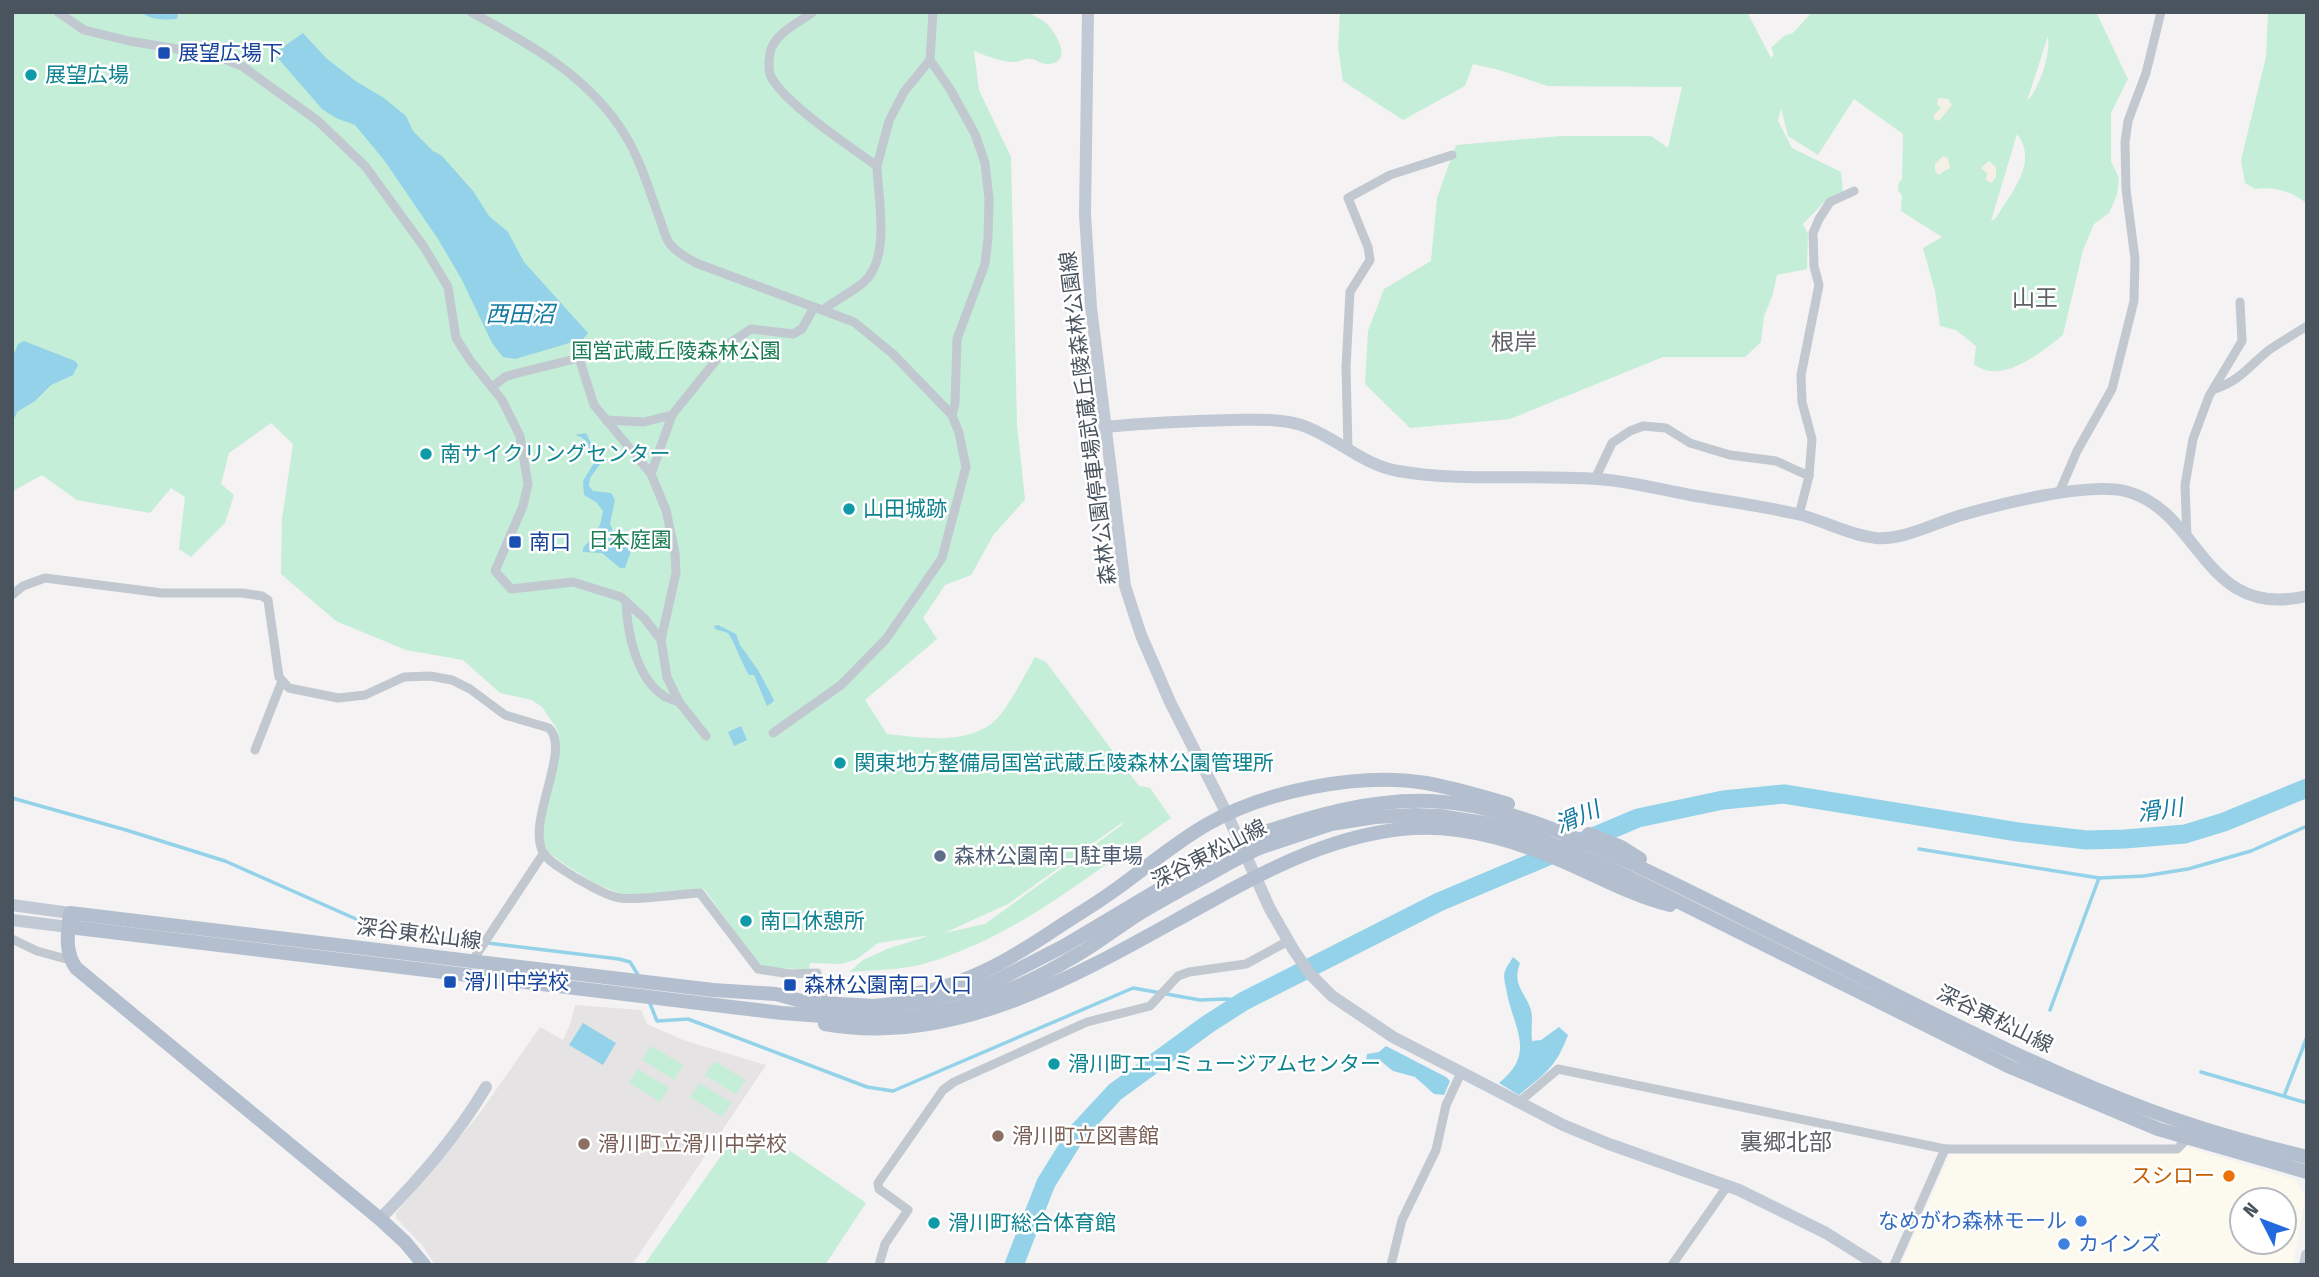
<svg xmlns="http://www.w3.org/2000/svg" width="2319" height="1277" viewBox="0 0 2319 1277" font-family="'Fira Sans Condensed','Noto Sans JP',sans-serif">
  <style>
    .commercial { fill: #fcf9ee; fill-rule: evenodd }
    .education { fill: #e5e3e4 }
    .green { fill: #c4eed7; fill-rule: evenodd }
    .sand { fill: #f4f0e5 }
    .water { fill: #93d2e9 }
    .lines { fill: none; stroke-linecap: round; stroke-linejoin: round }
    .stream { stroke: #93d2e9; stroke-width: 3.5 }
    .river { stroke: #93d2e9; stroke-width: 19 }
    .street { stroke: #c1c8d0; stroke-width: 9 }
    .secondary { stroke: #c1c9d4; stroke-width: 12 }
    .primary { stroke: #b3bfcf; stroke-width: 14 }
    .primary-bridge { stroke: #b3bfcf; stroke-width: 14 }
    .transit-dot { fill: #1a4fb4; stroke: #fff; stroke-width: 2.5 }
    .culture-dot { fill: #0f9aa8; stroke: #fff; stroke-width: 2.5 }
    .service-dot { fill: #5c6f8a; stroke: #fff; stroke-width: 2.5 }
    .education-dot { fill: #8d6e63; stroke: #fff; stroke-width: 2.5 }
    .food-dot { fill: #e8710a; stroke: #fff; stroke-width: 2.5 }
    .shop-dot { fill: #3f7fe0; stroke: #fff; stroke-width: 2.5 }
    .labels { text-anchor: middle; stroke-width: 5; stroke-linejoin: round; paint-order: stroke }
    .transit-label { font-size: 21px; fill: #164399; stroke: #fff; text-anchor: start }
    .culture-label { font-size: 21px; fill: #0d838f; stroke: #fff; text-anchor: start }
    .park-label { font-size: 21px; fill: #1c7f54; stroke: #fff }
    .street-label { font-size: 21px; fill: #4a545f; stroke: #fff }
    .service-label { font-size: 21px; fill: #4e5e75; stroke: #fff; text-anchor: start }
    .education-label { font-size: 21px; fill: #785e54; stroke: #fff; text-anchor: start }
    .food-label { font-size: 21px; fill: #c56008; stroke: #fff; text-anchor: end }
    .shop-label { font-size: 21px; fill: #366cbe; stroke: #fff; text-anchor: end }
    .neighbourhood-label { font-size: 23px; fill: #5f6267; stroke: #fff }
    .water-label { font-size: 23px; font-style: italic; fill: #137aa2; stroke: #fff }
  </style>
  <rect width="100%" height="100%" fill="#f4f2f2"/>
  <!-- commercial -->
  <path class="commercial" d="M2186 1147 2296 1180 2305 1197 2293 1265H1901L1950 1154 2179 1153ZM2242 1200H2284V1242H2242Z"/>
  <!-- education -->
  <path class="education" d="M575 1005 641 1010 647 1024 683 1040 766 1065 632 1265H435L423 1246 396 1218V1213L480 1113 540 1027 563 1040 571 1022Z"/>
  <!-- green -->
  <g class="green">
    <path d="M12 12H1029C1034 17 1041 18 1047 24 1057 34 1074 64 1047 64 1040 64 1038 60 1032 59 1026 57 1022 61 1016 62 1004 63 984 55 974 51L979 90 1011 157 1017 425 1025 500 994 534 971 575 945 585 923 618 937 639 865 700 887 734C923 738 975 747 1001 714 1014 697 1024 676 1035 657L1046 662 1139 786 1150 788 1171 818C1093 872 1016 938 923 964 900 970 873 970 849 972L863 960 887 949 931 935 878 943 857 959 842 964 810 963 809 970 764 967 757 962 704 889 626 896 596 884 564 864 548 852 542 837 544 817 556 773 559 738 557 729 542 707 532 700 500 693 463 660 406 650 336 621 281 574 282 519 293 444 271 423 229 453 221 484 234 495 225 523 191 557 179 549 185 497 171 488 150 513 77 500 42 475 13 491ZM1123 822 1122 825 985 924 944 933 1008 904Z"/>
    <path d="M1340 12H1747L1771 58 1774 54 1771 48 1784 36 1793 33 1812 12H2096L2128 79 2111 113V161L2119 178 2117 195 2109 213 2094 224 2083 250 2063 335C2042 352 2000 386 1974 364L1976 346 1956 330 1940 326 1935 291 1923 248 1942 237 1901 211 1902 195 1898 191 1899 182 1902 179 1903 134 1854 99 1818 155 1788 136 1781 108 1778 121 1792 148 1841 172 1843 193 1824 202 1803 224 1808 234 1807 269 1777 275 1772 297 1764 316 1761 342 1745 357H1663L1510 419 1410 428 1365 384 1368 331 1384 289 1431 261 1437 198 1456 145 1562 136H1651L1668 148 1682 87 1548 86 1499 70 1473 64 1465 86 1403 120 1343 81 1338 47ZM2048 36C2051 53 2040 88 2027 101ZM2017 134C2039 163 2011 192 1996 218L1991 221Z"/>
    <path d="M2268 12H2307V204C2295 192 2273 186 2255 189L2245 183 2241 160 2266 57Z"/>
    <path d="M651 1046 683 1065 674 1080 642 1060Z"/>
    <path d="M714 1061 745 1080 736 1095 705 1075Z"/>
    <path d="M638 1069 669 1088 660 1102 629 1083Z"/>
    <path d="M700 1083 731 1103 722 1117 690 1097Z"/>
    <path d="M746 1138 786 1148 866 1203 825 1265H644L733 1139Z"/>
  </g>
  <!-- sand -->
  <g class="sand">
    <path d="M1938 98 1948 99 1952 105 1939 121 1934 119V115L1941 108 1937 104Z"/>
    <path d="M1943 156 1948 158 1950 168 1938 175 1935 170V164Z"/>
    <path d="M1989 161 1996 167V177L1991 183 1986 180 1987 173 1981 168Z"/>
  </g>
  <!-- water -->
  <g class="water">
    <path d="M141 12H178L177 19C165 20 150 20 141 12Z"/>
    <path d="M303 33 326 58 357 82 384 98 406 116 413 131 433 151 442 156 473 191 489 216 508 232 524 262 588 333 583 339 515 359 503 357 492 343 462 280 438 239 384 160 355 125 336 118 322 109 277 57 276 52Z"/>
    <path d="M24 341 75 361 78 365 73 375 51 385 35 401 17 412 12 424V358L18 344Z"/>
    <path d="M586 433 601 463 590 478 589 486 593 491 611 493 615 500 610 523 614 535 626 540 631 551 625 568H620L602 553 583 552V548C596 534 600 530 603 511L596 502 584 495 583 481 594 463C586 447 592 440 575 435Z"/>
    <path d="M718 625 736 634 740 645 758 670 773 698 774 701 767 706 754 675H749C740 660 737 647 728 633L715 629 714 626Z"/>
    <path d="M741 726 747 740 734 746 728 732Z"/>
    <path d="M1513 957 1520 963C1510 988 1531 996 1532 1017 1532 1025 1531 1032 1532 1041L1541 1040 1559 1027 1568 1035C1555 1069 1546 1072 1519 1095L1499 1083C1538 1052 1512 1027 1506 988 1505 983 1503 976 1505 971 1506 967 1511 961 1513 957Z"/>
    <path d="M583 1023 616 1043 603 1065 569 1045Z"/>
    <path d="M1386 1046 1446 1077 1450 1081 1444 1095 1434 1094 1415 1077 1393 1071 1382 1062 1366 1060 1367 1054 1379 1052Z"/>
  </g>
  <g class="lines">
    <!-- stream -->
    <g class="stream">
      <path d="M12 798 126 830 225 861 381 930 619 959 630 962 640 978"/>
      <path d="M1919 849 2099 878 2144 876 2188 869 2251 851 2307 826"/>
      <path d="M649 1001 657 1021 688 1019 867 1087 893 1091 1133 988 1200 1000 1227 999 1244 1001"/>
      <path d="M2050 1010 2099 878"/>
      <path d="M2201 1072 2307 1103"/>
      <path d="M2284 1096 2307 1037"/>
    </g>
    <!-- river -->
    <path class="river" d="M1014 1265 1046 1183 1077 1133 1115 1092 1208 1024 1244 1001 1439 902 1638 818 1723 800 1784 794 2018 832 2086 840 2125 839 2185 834 2224 822 2307 788"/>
    <!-- street -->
    <g class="street">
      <path d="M58 12 84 30 129 41 214 55 242 66 318 121 365 166 424 247 448 287 456 338 470 360 502 400 520 436 528 484 523 506 495 571 511 589 573 582 621 597 645 619 661 640 667 677 679 702 706 736"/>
      <path d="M471 12C529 44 589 76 625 135 640 159 648 187 658 214 662 223 664 236 670 244 677 253 687 258 696 263L854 322 893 354 952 415 959 433 966 467 942 558 886 639 841 685 773 733"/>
      <path d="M813 12C800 22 779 31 772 47 769 52 768 68 770 74 779 100 852 148 877 166 878 199 891 258 864 282 852 292 836 300 823 310"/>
      <path d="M933 12 930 60 950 89 975 134 985 163 989 199 988 238 985 264 957 339 955 404 952 415"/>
      <path d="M877 166 889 121 904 92 930 60"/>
      <path d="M492 387 505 377 514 374 579 358 594 405 651 474 666 510 675 553 676 573 661 640"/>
      <path d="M2215 389C2241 380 2249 366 2269 350 2281 342 2294 334 2307 326"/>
      <path d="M606 420 644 422 672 415"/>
      <path d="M1348 449 1346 367 1350 292 1370 260 1368 247 1348 198 1390 175 1452 155"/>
      <path d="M651 474 672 415 730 343 751 329 793 334 802 329 814 307"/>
      <path d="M1809 476 1812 439 1802 402 1801 375 1819 285 1814 266 1813 233 1819 219 1830 202 1854 191"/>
      <path d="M1595 479 1612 443 1630 431 1643 426 1666 428 1690 443 1730 455 1776 461 1809 476 1799 515"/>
      <path d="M2059 493 2077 451 2112 389 2134 301 2135 259 2126 189 2125 142 2128 121 2146 73 2161 12"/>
      <path d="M2187 538 2185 485 2193 439 2209 396 2242 341 2240 302"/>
      <path d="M12 595 23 586 45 578 162 593H242L262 596 268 600 279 677 289 688 338 698 365 695 404 677 430 676 452 680 470 689 505 715 549 728C572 750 526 821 543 852 549 863 566 871 576 878 589 885 606 896 620 898 638 901 678 894 700 893L758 969 790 974 817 973 823 997"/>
      <path d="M626 601C627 632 636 678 664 696 668 699 675 700 679 702"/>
      <path d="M255 750 282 681"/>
      <path d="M12 939 37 951 70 960"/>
      <path d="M471 963 543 854"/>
      <path d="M1518 1103 1558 1069 1945 1149H2177L2187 1139"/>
      <path d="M879 1265 885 1244 908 1210 879 1189 878 1183 943 1090 954 1082 1087 1022 1150 1006 1178 976 1189 972 1246 964 1288 941"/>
      <path d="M1391 1265 1402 1220 1436 1150 1446 1105 1461 1073"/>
      <path d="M1672 1265 1728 1185"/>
      <path d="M1894 1265 1945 1149"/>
    </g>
    <!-- secondary -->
    <g class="secondary">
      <path d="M1088 12 1085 215 1091 307 1125 586 1141 635 1170 702 1227 814 1270 909 1293 949 1310 974 1332 996 1393 1037 1563 1125 1609 1144 1739 1190 1826 1233 1877 1265"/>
      <path d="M1104 427C1147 423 1189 421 1232 420 1254 420 1280 418 1301 425 1335 436 1362 465 1398 471 1467 483 1539 473 1608 480 1636 483 1663 490 1690 495 1725 501 1762 506 1797 514 1823 520 1848 535 1876 538 1905 540 1934 523 1962 515 2000 504 2087 482 2125 491 2202 510 2202 621 2307 596"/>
      <path d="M12 905 70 913"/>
      <path d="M12 920 69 927"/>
      <path d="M380 1219C420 1178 457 1136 486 1087"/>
      <path d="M2305 1265 2307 1255"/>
    </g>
    <!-- primary -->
    <g class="primary">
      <path d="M1589 834 1621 847 1640 859"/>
      <path d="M1253 836C1312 816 1368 799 1430 801 1494 804 1552 827 1609 853 1665 878 1719 906 1773 933 1897 994 2019 1062 2149 1110 2200 1129 2253 1144 2307 1157"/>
      <path d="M1259 848 1331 824 1375 817 1414 815 1440 816 1497 825 1528 834 1603 865 1667 896 2008 1066 2158 1129 2307 1172"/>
      <path d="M69 927 782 1013C829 1016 878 1022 926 1014 977 1006 1026 985 1070 959 1094 946 1115 929 1137 915 1168 896 1200 880 1231 862"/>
      <path d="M904 995C961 989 1011 959 1057 928 1078 914 1099 902 1119 887 1148 866 1175 843 1206 825 1264 791 1358 772 1426 783 1453 788 1481 796 1508 804"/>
      <path d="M825 1024C964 1049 1095 964 1211 901 1273 866 1340 833 1413 828 1470 825 1525 844 1576 867 1607 881 1637 897 1670 905"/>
      <path d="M424 1265 405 1242 380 1219 76 968C64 951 68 932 70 913L713 990 776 994 805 1002 874 1006 930 1000 973 989 992 983 1064 946 1225 850"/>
    </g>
    <!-- primary-bridge -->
    <g class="primary-bridge">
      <path d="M1225 850 1253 836"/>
      <path d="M1231 862 1259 848"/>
    </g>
  </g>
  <!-- markers -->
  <g class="transit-dot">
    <rect x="157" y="46" width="14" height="14" rx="3.5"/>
    <rect x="508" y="535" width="14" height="14" rx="3.5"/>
    <rect x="443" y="975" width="14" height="14" rx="3.5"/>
    <rect x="783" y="978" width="14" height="14" rx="3.5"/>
  </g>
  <g class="culture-dot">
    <circle cx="31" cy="75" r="7"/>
    <circle cx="426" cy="454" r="7"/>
    <circle cx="849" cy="509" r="7"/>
    <circle cx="840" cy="763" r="7"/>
    <circle cx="746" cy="921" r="7"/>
    <circle cx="1054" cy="1064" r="7"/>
    <circle cx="934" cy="1223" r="7"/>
  </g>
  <circle class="service-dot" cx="940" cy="856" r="7"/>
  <g class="education-dot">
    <circle cx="998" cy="1136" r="7"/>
    <circle cx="584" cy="1144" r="7"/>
  </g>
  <circle class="food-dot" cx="2229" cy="1176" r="7"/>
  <g class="shop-dot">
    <circle cx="2081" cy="1221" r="7"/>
    <circle cx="2064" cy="1244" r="7"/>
  </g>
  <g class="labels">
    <!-- transit labels -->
    <g class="transit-label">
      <text x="178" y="60">展望広場下</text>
      <text x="529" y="549">南口</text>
      <text x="464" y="989">滑川中学校</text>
      <text x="804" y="992">森林公園南口入口</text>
    </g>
    <!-- culture labels -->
    <g class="culture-label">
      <text x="45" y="82">展望広場</text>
      <text x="440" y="461">南サイクリングセンター</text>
      <text x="863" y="516">山田城跡</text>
      <text x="854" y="770">関東地方整備局国営武蔵丘陵森林公園管理所</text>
      <text x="760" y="928">南口休憩所</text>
      <text x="1068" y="1071">滑川町エコミュージアムセンター</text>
      <text x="948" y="1230">滑川町総合体育館</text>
    </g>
    <!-- park labels -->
    <g class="park-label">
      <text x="676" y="358">国営武蔵丘陵森林公園</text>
      <text x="630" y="547">日本庭園</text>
    </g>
    <!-- street labels -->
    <g class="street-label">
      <text transform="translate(1088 418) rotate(-97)" y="7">森林公園停車場武蔵丘陵森林公園線</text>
      <text transform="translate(1209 854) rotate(-27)" y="7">深谷東松山線</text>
      <text transform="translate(419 934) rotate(7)" y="7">深谷東松山線</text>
      <text transform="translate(1995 1019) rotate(26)" y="7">深谷東松山線</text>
    </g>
    <!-- service labels -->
    <g class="service-label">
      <text x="954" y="863">森林公園南口駐車場</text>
    </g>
    <!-- education labels -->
    <g class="education-label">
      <text x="1012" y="1143">滑川町立図書館</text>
      <text x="598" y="1151">滑川町立滑川中学校</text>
    </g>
    <!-- food labels -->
    <g class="food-label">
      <text x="2215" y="1183">スシロー</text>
    </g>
    <!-- shop labels -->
    <g class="shop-label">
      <text x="2067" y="1228">なめがわ森林モール</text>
      <text x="2078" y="1251" text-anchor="start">カインズ</text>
    </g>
    <!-- neighbourhood labels -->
    <g class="neighbourhood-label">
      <text x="2035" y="306">山王</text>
      <text x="1514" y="350">根岸</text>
      <text x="1786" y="1150">裏郷北部</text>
    </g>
    <!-- water labels -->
    <g class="water-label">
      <text x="520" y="322">西田沼</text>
      <text transform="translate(2160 810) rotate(-8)" y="8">滑川</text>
      <text transform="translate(1577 817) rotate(-23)" y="8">滑川</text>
    </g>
  </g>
  <!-- border -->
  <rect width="2319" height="1277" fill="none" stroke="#4a545f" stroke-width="28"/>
  <!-- north arrow -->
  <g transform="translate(2263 1221) rotate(312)"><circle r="33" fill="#ffffff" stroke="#b7bbbf" stroke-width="2"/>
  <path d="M0-5L12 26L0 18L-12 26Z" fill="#2268de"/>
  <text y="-10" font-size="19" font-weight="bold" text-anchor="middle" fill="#4a545f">N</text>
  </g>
</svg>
